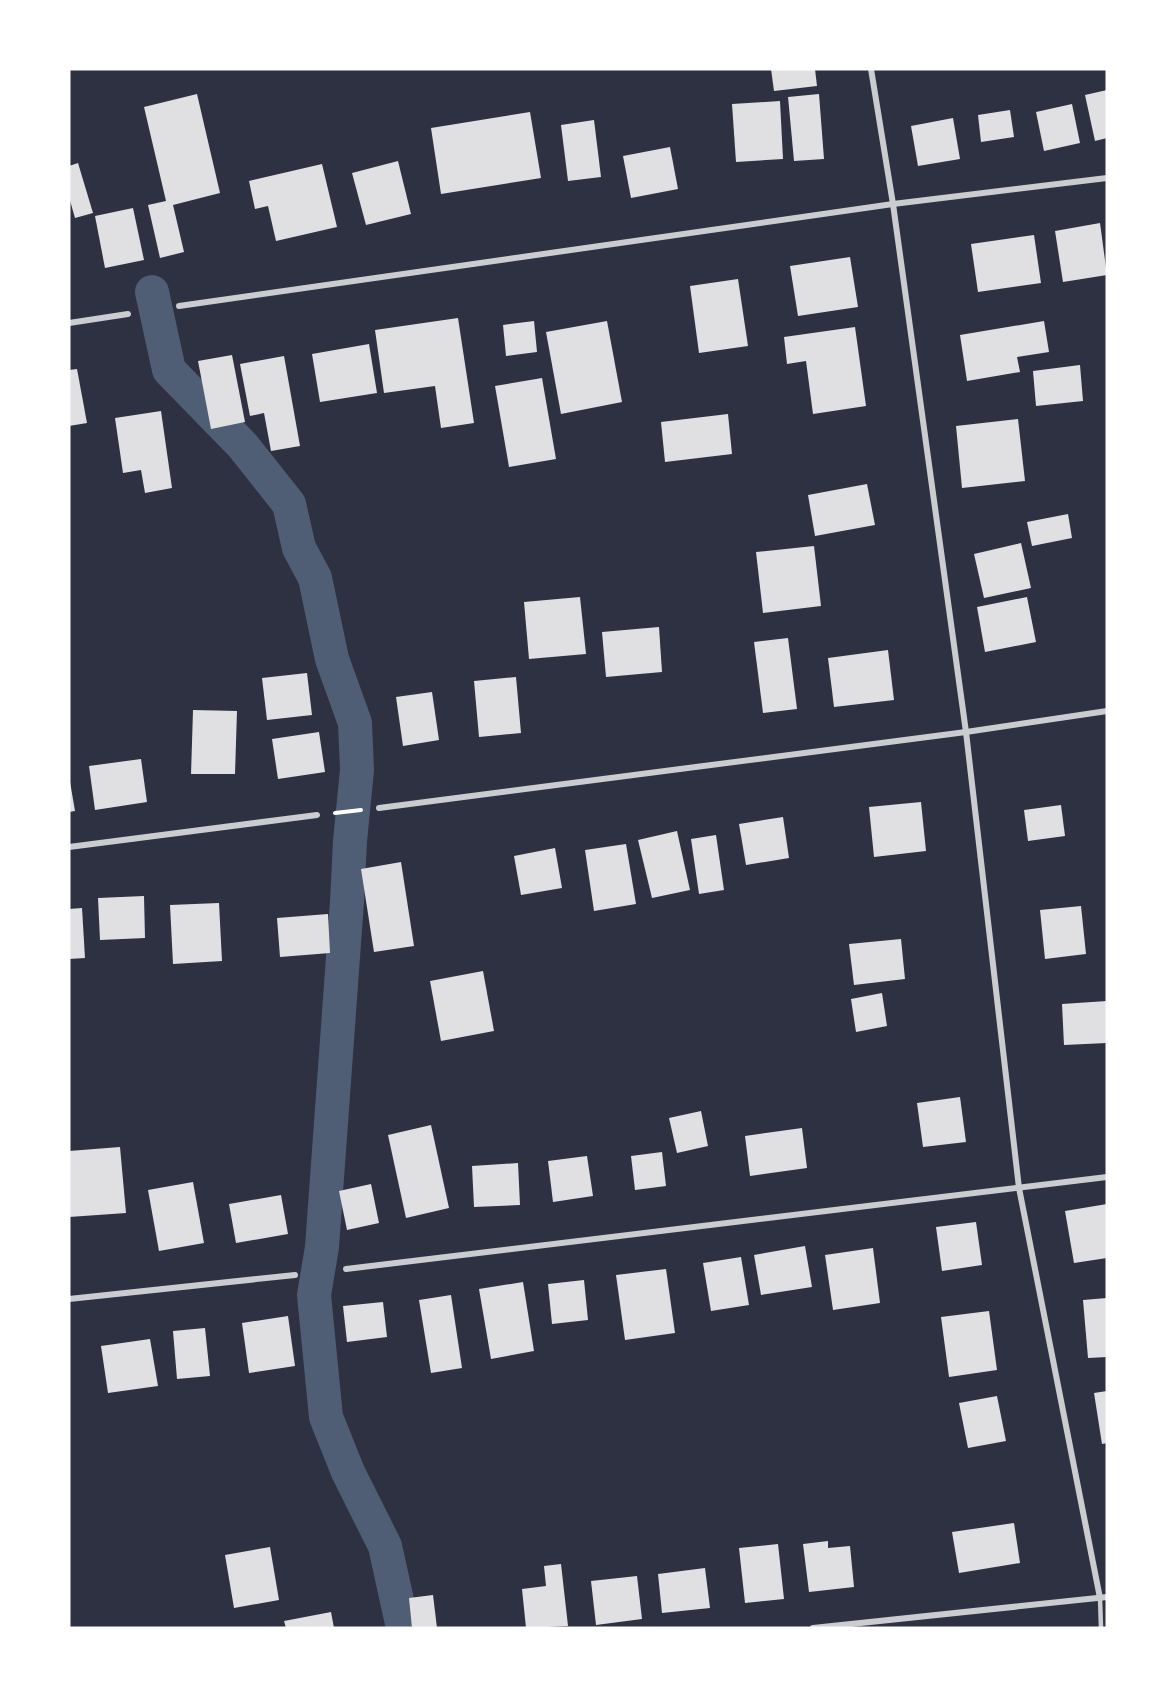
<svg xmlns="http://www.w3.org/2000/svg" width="1176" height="1697" viewBox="0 0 1176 1697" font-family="'DejaVu Sans',sans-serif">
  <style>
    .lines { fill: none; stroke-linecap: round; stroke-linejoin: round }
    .canal { stroke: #4f5d75; stroke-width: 34 }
    .building { fill: #e0e0e3 }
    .path { stroke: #fff; stroke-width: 4 }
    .service { stroke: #caccd0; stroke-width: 4.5 }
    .minor { stroke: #caccd0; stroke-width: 6 }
  </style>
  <rect width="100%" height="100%" fill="#2d3142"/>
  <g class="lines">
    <!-- canal -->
    <path class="canal" d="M152 292 169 370 243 446 289 504 299 548 315 578 332 659 355 723 357 770 350 841 347 902 322 1247 314 1295 326 1417 348 1472 385 1546 403 1628"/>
  </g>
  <!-- building -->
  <g class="building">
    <path d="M771 69H815L817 86 774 91Z"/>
    <path d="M1107 90V138L1095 141 1085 95Z"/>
    <path d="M197 94 220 193 173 205 184 252 160 258 148 205 166 201 144 107Z"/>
    <path d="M819 94 824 159 794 161 788 97Z"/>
    <path d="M780 101 783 159 736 162 732 104Z"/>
    <path d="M1072 104 1080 143 1044 151 1036 112Z"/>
    <path d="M1010 110 1014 137 981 142 978 115Z"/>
    <path d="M530 112 541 178 441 194 431 128Z"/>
    <path d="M953 118 960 159 918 166 911 126Z"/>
    <path d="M594 120 601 177 568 181 561 125Z"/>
    <path d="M670 147 678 189 631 198 623 156Z"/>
    <path d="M398 161 411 214 366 225 352 173Z"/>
    <path d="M78 163 93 213 75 218 69 197V166Z"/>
    <path d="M322 164 337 227 276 241 268 206 255 209 249 181Z"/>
    <path d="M133 208 144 260 105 268 95 216Z"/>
    <path d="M1100 223 1107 275 1063 282 1055 231Z"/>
    <path d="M1034 235 1041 283 978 292 971 244Z"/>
    <path d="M850 257 858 307 798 316 790 266Z"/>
    <path d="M738 279 748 346 699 353 690 286Z"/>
    <path d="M458 318 474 423 441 428 435 386 384 393 375 330Z"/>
    <path d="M534 321 537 352 506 356 503 325Z"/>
    <path d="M607 321 622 402 561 414 546 332Z"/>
    <path d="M1044 321 1049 352 1017 357 1020 372 967 381 960 335Z"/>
    <path d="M855 327 866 406 813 414 806 361 787 364 784 337Z"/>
    <path d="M369 344 377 393 320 402 312 354Z"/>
    <path d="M232 355 245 422 211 429 198 361Z"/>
    <path d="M284 356 300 446 271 451 264 413 250 416 240 364Z"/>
    <path d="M1080 365 1083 401 1036 406 1033 371Z"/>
    <path d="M77 369 87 423 69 426V370Z"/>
    <path d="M542 378 556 459 509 467 495 386Z"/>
    <path d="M161 411 172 488 145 493 141 470 123 473 115 418Z"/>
    <path d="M728 414 732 454 665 462 661 422Z"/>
    <path d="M1018 419 1025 481 962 488 956 426Z"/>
    <path d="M867 484 875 525 815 536 808 495Z"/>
    <path d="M1068 514 1072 538 1032 546 1027 522Z"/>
    <path d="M1021 543 1031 588 984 598 974 554Z"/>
    <path d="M814 546 821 606 763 613 756 552Z"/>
    <path d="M580 597 586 654 529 659 524 602Z"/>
    <path d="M1027 597 1036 642 985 652 977 607Z"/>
    <path d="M659 627 662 672 606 677 602 632Z"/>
    <path d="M788 638 797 709 763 713 754 642Z"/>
    <path d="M888 650 894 700 834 707 828 658Z"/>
    <path d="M307 673 312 715 267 720 262 678Z"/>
    <path d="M516 677 521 733 479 737 474 681Z"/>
    <path d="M432 692 439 740 403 746 396 697Z"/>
    <path d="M193 710 237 711 235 774H191Z"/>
    <path d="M319 732 325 772 278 779 272 739Z"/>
    <path d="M141 759 147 802 95 810 89 766Z"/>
    <path d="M69 776 75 811 69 812Z"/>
    <path d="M921 802 926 851 874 857 869 807Z"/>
    <path d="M1061 805 1065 836 1028 841 1024 810Z"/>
    <path d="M783 817 789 858 746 865 739 824Z"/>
    <path d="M677 831 690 890 652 898 638 840Z"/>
    <path d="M716 835 724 890 699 894 691 839Z"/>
    <path d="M626 844 636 904 594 911 585 850Z"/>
    <path d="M555 848 562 888 521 895 514 856Z"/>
    <path d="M401 862 414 946 374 952 361 869Z"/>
    <path d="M144 896 145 938 100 940 98 898Z"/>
    <path d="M219 903 222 961 173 964 170 905Z"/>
    <path d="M1081 906 1086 954 1045 959 1040 910Z"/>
    <path d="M82 908 85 958 69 959V909Z"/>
    <path d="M328 914 330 953 280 957 277 918Z"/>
    <path d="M901 939 905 979 854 985 849 944Z"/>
    <path d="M483 971 494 1031 441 1041 430 981Z"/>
    <path d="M882 993 887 1026 856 1032 851 999Z"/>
    <path d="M1107 1001V1043L1064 1045 1062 1004Z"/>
    <path d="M960 1097 966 1142 923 1147 917 1103Z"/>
    <path d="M701 1111 708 1146 677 1153 669 1118Z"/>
    <path d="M431 1125 449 1208 406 1218 388 1135Z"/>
    <path d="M802 1128 807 1168 750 1176 745 1136Z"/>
    <path d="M120 1147 126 1213 69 1217V1151Z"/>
    <path d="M662 1152 666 1186 635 1190 631 1156Z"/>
    <path d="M587 1156 593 1196 553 1202 548 1161Z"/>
    <path d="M518 1163 520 1205 474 1207 472 1166Z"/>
    <path d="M193 1182 204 1243 159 1251 148 1190Z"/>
    <path d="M371 1184 379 1223 347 1230 339 1191Z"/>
    <path d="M281 1195 288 1234 236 1243 229 1204Z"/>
    <path d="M1107 1204V1258L1074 1263 1065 1211Z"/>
    <path d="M976 1222 982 1265 942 1271 936 1227Z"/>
    <path d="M805 1246 812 1287 761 1295 754 1255Z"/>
    <path d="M873 1248 880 1303 833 1310 825 1255Z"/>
    <path d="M741 1257 749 1305 711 1311 703 1263Z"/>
    <path d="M666 1269 675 1333 625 1340 616 1275Z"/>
    <path d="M584 1280 588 1320 552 1324 548 1284Z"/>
    <path d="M523 1282 534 1351 491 1359 479 1289Z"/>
    <path d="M451 1295 462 1368 431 1373 419 1300Z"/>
    <path d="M1107 1298V1357L1088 1358 1083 1300Z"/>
    <path d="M383 1302 387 1337 347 1342 343 1306Z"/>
    <path d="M989 1311 997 1370 949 1377 941 1317Z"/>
    <path d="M288 1316 295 1366 249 1373 242 1323Z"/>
    <path d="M205 1328 210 1376 177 1379 173 1331Z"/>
    <path d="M150 1339 158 1386 108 1393 101 1346Z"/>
    <path d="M1107 1391V1443L1102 1444 1094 1393Z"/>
    <path d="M997 1396 1006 1441 968 1448 959 1403Z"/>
    <path d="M1014 1523 1020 1563 959 1573 952 1532Z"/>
    <path d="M828 1541V1548L850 1546 854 1587 809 1592 803 1544Z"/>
    <path d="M778 1544 784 1599 745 1603 739 1548Z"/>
    <path d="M270 1547 279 1600 234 1608 225 1555Z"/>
    <path d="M561 1564 568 1626 526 1628 522 1589 546 1586 544 1566Z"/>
    <path d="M705 1568 710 1608 662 1613 658 1574Z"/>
    <path d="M637 1576 642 1619 596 1625 591 1581Z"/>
    <path d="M433 1595 437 1628H412L409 1598Z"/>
    <path d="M331 1612 334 1628H286L284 1621Z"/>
  </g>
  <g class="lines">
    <!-- path -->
    <path class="path" d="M335 813 361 810"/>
    <!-- service -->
    <path class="service" d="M1100 1598 1101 1628"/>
    <!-- minor -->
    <g class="minor">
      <path d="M871 69 893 204 966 732 1019 1188 1100 1598"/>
      <path d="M179 306 893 204 1107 178"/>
      <path d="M69 323 128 314"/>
      <path d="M379 808 966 732 1107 711"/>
      <path d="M69 847 317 815"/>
      <path d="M346 1269 1107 1177"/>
      <path d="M69 1299 295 1275"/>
      <path d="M813 1628 1107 1597"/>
    </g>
  </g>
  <!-- border -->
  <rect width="1176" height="1697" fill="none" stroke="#ffffff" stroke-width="141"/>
</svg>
